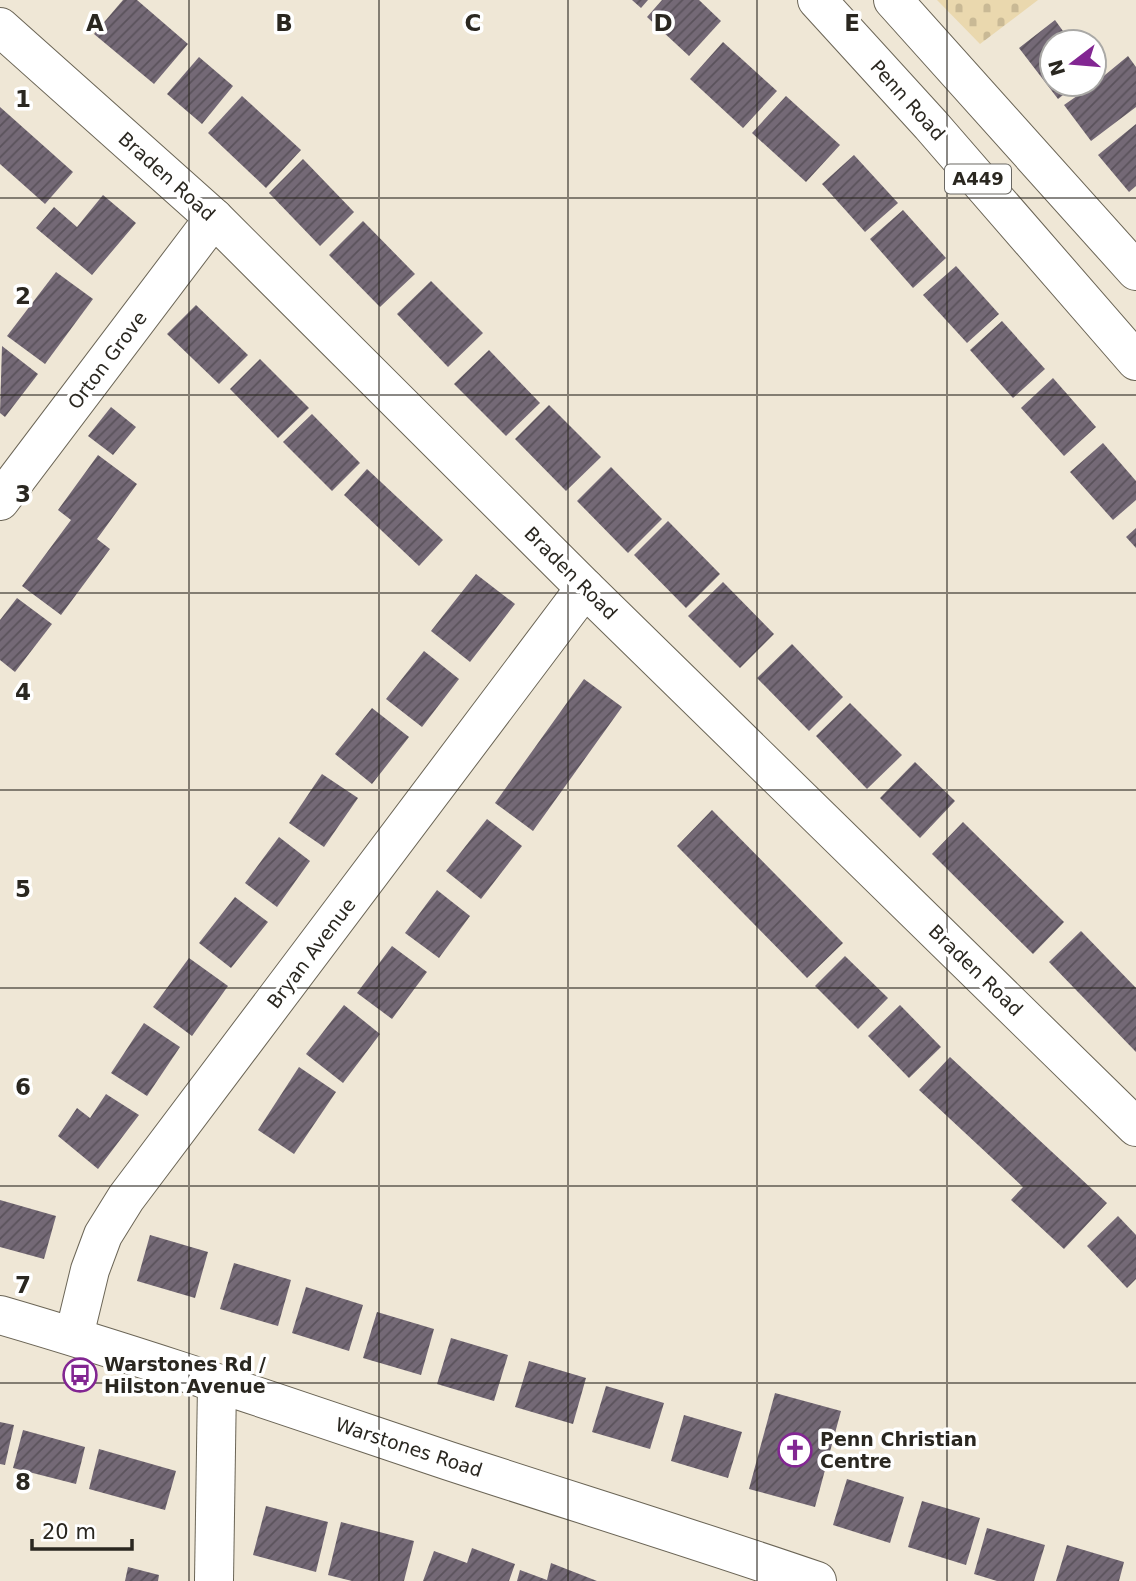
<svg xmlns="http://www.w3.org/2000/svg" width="1136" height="1581" viewBox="0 0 1136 1581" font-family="'DejaVu Sans',sans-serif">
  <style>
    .cemetery { fill: url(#cemetery-stones) }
    .building { fill: url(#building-hatch) }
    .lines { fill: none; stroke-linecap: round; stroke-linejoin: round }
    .street-casing { stroke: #6b6556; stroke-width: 40 }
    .secondary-casing { stroke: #6b6556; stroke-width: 40 }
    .highway-casing { stroke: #6b6556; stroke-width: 40 }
    .street { stroke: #fff; stroke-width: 38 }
    .secondary { stroke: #fff; stroke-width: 38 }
    .highway { stroke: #fff; stroke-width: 38 }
    .grid { fill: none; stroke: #2a2720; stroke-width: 2; stroke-opacity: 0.55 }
    .labels { text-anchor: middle; stroke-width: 7; stroke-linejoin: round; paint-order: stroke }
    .shield { fill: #fff; stroke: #6a6863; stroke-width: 2 }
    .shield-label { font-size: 18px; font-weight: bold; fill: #2a2720 }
    .street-label { font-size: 19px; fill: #2a2720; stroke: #fff }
    .poi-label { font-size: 19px; font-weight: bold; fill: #2a2720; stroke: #fff; text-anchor: start }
    .grid-label { font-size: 23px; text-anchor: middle; font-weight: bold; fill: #2a2720; stroke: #fff; stroke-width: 7; stroke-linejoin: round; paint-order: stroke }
  </style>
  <defs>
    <pattern id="cemetery-stones" width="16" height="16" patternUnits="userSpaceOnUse" patternTransform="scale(1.75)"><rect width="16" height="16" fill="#ead8ae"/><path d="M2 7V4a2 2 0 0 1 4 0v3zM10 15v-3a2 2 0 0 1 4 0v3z" fill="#c9b995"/></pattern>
    <pattern id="building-hatch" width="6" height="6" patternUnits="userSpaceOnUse" patternTransform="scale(1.75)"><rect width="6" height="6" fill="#746976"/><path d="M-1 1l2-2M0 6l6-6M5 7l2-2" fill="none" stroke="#5a525b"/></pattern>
  </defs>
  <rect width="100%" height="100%" fill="#efe7d6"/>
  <!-- cemetery -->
  <path class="cemetery" d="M937 0H1038L980 44Z"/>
  <!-- building -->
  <g class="building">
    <path d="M123 0H137L188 44 154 84 94 34Z"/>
    <path d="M632 0H648L641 8Z"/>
    <path d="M662 0H699L721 21 689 56 647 17Z"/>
    <path d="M1055 20 1071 42H1052V84H1077L1058 99 1019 48Z"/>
    <path d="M723 42 777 91 743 128 690 79Z"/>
    <path d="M1128 56 1136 67V107L1091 141 1064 105 1094 84Z"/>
    <path d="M199 57 233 86 202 124 167 94Z"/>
    <path d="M242 96 301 150 266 188 208 133Z"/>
    <path d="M786 96 840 145 806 182 752 133Z"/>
    <path d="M0 107 73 172 45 204 0 164Z"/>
    <path d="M1136 124V186L1129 192 1098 155Z"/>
    <path d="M854 155 898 203 865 232 822 184Z"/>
    <path d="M303 159 354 212 320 246 269 193Z"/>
    <path d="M103 195 136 223 92 275 36 228 54 207 77 227Z"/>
    <path d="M903 210 946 258 913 288 870 239Z"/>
    <path d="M363 221 415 274 380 307 329 255Z"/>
    <path d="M956 266 999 314 967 343 923 295Z"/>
    <path d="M56 272 93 299 45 364 7 336Z"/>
    <path d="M431 281 483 333 448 367 397 314Z"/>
    <path d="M196 305 248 355 219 384 167 334Z"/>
    <path d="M1002 321 1045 369 1013 398 970 350Z"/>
    <path d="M2 346 38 374 5 417 0 413Z"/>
    <path d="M489 350 540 403 506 436 454 384Z"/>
    <path d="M260 359 309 408 278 438 230 389Z"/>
    <path d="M1053 378 1096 427 1064 456 1021 408Z"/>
    <path d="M549 405 601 457 566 491 515 439Z"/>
    <path d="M111 407 136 427 113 455 88 436Z"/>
    <path d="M312 414 360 463 332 491 283 442Z"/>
    <path d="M1103 443 1136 481V500L1113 520 1070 472Z"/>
    <path d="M98 455 137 484 97 539 110 549 61 615 22 586 71 520 58 510Z"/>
    <path d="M611 467 662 519 628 553 577 501Z"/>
    <path d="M367 469 443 540 419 566 344 495Z"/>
    <path d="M668 521 720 574 686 608 634 555Z"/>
    <path d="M1136 528V548L1126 537Z"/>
    <path d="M476 574 515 604 470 662 431 631Z"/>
    <path d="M723 582 774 634 740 668 688 616Z"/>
    <path d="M17 598 52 624 15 672 0 660V620Z"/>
    <path d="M792 644 843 697 809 731 757 678Z"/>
    <path d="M424 651 459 679 422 727 386 699Z"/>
    <path d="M584 679 622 707 533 831 495 803Z"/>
    <path d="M850 703 902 755 867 789 816 736Z"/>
    <path d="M372 708 409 737 372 784 335 754Z"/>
    <path d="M915 762 955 801 920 838 880 798Z"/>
    <path d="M322 774 358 798 324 847 289 823Z"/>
    <path d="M712 810 843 943 807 978 677 846Z"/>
    <path d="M487 819 522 846 481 899 446 871Z"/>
    <path d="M963 822 1064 922 1033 954 932 854Z"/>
    <path d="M279 837 310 861 277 907 245 883Z"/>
    <path d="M437 890 470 916 439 958 405 933Z"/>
    <path d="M235 897 268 922 231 968 199 943Z"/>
    <path d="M1081 931 1136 988V1052L1049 962Z"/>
    <path d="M392 946 427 972 392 1019 357 993Z"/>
    <path d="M845 956 888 998 858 1029 815 986Z"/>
    <path d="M189 958 228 986 192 1036 153 1007Z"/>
    <path d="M344 1005 380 1034 343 1083 306 1054Z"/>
    <path d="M900 1005 941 1047 909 1078 868 1036Z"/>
    <path d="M144 1023 180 1047 147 1096 111 1073Z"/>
    <path d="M950 1057 1107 1203 1064 1249 1011 1200 1023 1187 919 1090Z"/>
    <path d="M299 1067 336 1092 294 1154 258 1130Z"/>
    <path d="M106 1094 139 1115 98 1169 58 1136 77 1108 90 1118Z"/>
    <path d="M0 1200 56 1216 44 1259 0 1247Z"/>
    <path d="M1118 1216 1136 1235V1279L1127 1288 1087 1246Z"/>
    <path d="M150 1235 208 1252 195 1298 137 1281Z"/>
    <path d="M234 1263 291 1280 278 1326 220 1309Z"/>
    <path d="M306 1287 363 1305 349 1351 292 1333Z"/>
    <path d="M377 1312 434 1329 421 1375 363 1358Z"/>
    <path d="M451 1338 508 1355 494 1401 437 1384Z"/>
    <path d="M529 1361 586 1378 573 1424 515 1407Z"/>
    <path d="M606 1386 664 1403 650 1449 592 1432Z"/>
    <path d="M775 1393 841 1411 815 1507 749 1489Z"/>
    <path d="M684 1415 742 1432 728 1478 671 1461Z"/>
    <path d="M0 1422 14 1425 5 1465 0 1464Z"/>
    <path d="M23 1430 85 1447 76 1484 13 1468Z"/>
    <path d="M99 1449 176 1471 165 1510 89 1489Z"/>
    <path d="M847 1479 904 1497 890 1543 833 1525Z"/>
    <path d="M922 1501 980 1518 966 1565 908 1547Z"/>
    <path d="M266 1506 328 1522 316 1572 253 1555Z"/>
    <path d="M341 1522 414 1541 404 1581H352L328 1575Z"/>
    <path d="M987 1528 1045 1545 1034 1581H997L974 1574Z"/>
    <path d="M1067 1545 1124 1562 1119 1581H1056Z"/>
    <path d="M472 1548 515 1564 509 1581H423L434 1551 467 1563Z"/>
    <path d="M551 1563 597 1581H517L520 1570 547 1580Z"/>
    <path d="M128 1567 159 1575 158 1581H125Z"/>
  </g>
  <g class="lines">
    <defs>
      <g id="street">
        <path d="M0 27 214 218 585 588 1136 1127"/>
        <path d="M0 501 214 218"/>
        <path d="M74 1336 90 1270 103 1235 126 1198 585 588"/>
        <path d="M214 1581 217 1384"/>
      </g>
      <path id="secondary" d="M0 1315C151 1359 300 1411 449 1461 571 1501 695 1539 817 1581"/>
      <g id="highway">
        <path d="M817 0 931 125 1136 361"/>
        <path d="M893 0 1136 271"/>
      </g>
    </defs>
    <!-- street casing -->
    <use href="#street" class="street-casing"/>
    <!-- secondary casing -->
    <use href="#secondary" class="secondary-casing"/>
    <!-- highway casing -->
    <use href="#highway" class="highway-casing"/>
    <!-- street -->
    <use href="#street" class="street"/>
    <!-- secondary -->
    <use href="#secondary" class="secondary"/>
    <!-- highway -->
    <use href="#highway" class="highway"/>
  </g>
  <!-- grid -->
  <path class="grid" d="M189 0V1581M379 0V1581M568 0V1581M757 0V1581M947 0V1581M0 198H1136M0 395H1136M0 593H1136M0 790H1136M0 988H1136M0 1186H1136M0 1383H1136"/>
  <!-- icons -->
  <defs>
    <symbol id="bus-ring" viewBox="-11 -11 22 22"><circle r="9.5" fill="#fff" stroke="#822692" stroke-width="1.5"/><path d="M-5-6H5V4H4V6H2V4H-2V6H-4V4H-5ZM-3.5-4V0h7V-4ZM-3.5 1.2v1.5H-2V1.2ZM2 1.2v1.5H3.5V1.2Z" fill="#822692"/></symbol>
    <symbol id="church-ring" viewBox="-11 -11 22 22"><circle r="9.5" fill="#fff" stroke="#822692" stroke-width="1.5"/><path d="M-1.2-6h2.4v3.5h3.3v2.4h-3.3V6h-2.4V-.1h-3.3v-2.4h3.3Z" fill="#822692"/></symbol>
  </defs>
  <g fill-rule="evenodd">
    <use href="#bus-ring" x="61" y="1356" width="38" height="38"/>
    <use href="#church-ring" x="776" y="1431" width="38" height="38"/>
  </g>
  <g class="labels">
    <!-- shield labels -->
    <rect class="shield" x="945" y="164.5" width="66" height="29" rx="5"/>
    <g class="shield-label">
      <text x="978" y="185">A449</text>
    </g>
    <!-- street labels -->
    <g class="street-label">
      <text transform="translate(908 100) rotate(48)" y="7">Penn Road</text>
      <text transform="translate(167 176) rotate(42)" y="7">Braden Road</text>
      <text transform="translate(107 360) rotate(-53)" y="7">Orton Grove</text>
      <text transform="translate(571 573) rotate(45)" y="7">Braden Road</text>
      <text transform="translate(311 953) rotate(-53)" y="7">Bryan Avenue</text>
      <text transform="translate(976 970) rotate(44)" y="7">Braden Road</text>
      <text transform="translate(409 1447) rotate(18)" y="7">Warstones Road</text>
    </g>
    <!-- poi labels -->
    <g class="poi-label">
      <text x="104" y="1371">Warstones Rd /<tspan x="104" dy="22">Hilston Avenue</tspan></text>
      <text x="820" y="1446">Penn Christian<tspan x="820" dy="22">Centre</tspan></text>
    </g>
  </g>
  <g class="grid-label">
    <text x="95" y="31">A</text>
    <text x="284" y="31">B</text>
    <text x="473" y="31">C</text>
    <text x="663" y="31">D</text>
    <text x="852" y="31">E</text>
    <text x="23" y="107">1</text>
    <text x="23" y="304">2</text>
    <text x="23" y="502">3</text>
    <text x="23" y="700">4</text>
    <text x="23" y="897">5</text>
    <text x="23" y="1095">6</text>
    <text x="23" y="1293">7</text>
    <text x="23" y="1490">8</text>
  </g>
  <!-- north arrow -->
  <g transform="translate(1073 63) rotate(254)"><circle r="33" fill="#ffffff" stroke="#aaa9a6" stroke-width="2"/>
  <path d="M0-5L12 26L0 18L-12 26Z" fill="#822692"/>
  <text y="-10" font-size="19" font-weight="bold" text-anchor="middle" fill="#2a2720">N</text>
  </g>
  <!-- scale -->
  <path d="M32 1539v10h100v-10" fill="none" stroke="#2a2720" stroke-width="3.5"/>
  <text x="42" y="1539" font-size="21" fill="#2a2720" stroke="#ffffff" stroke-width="5" paint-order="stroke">20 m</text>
</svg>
